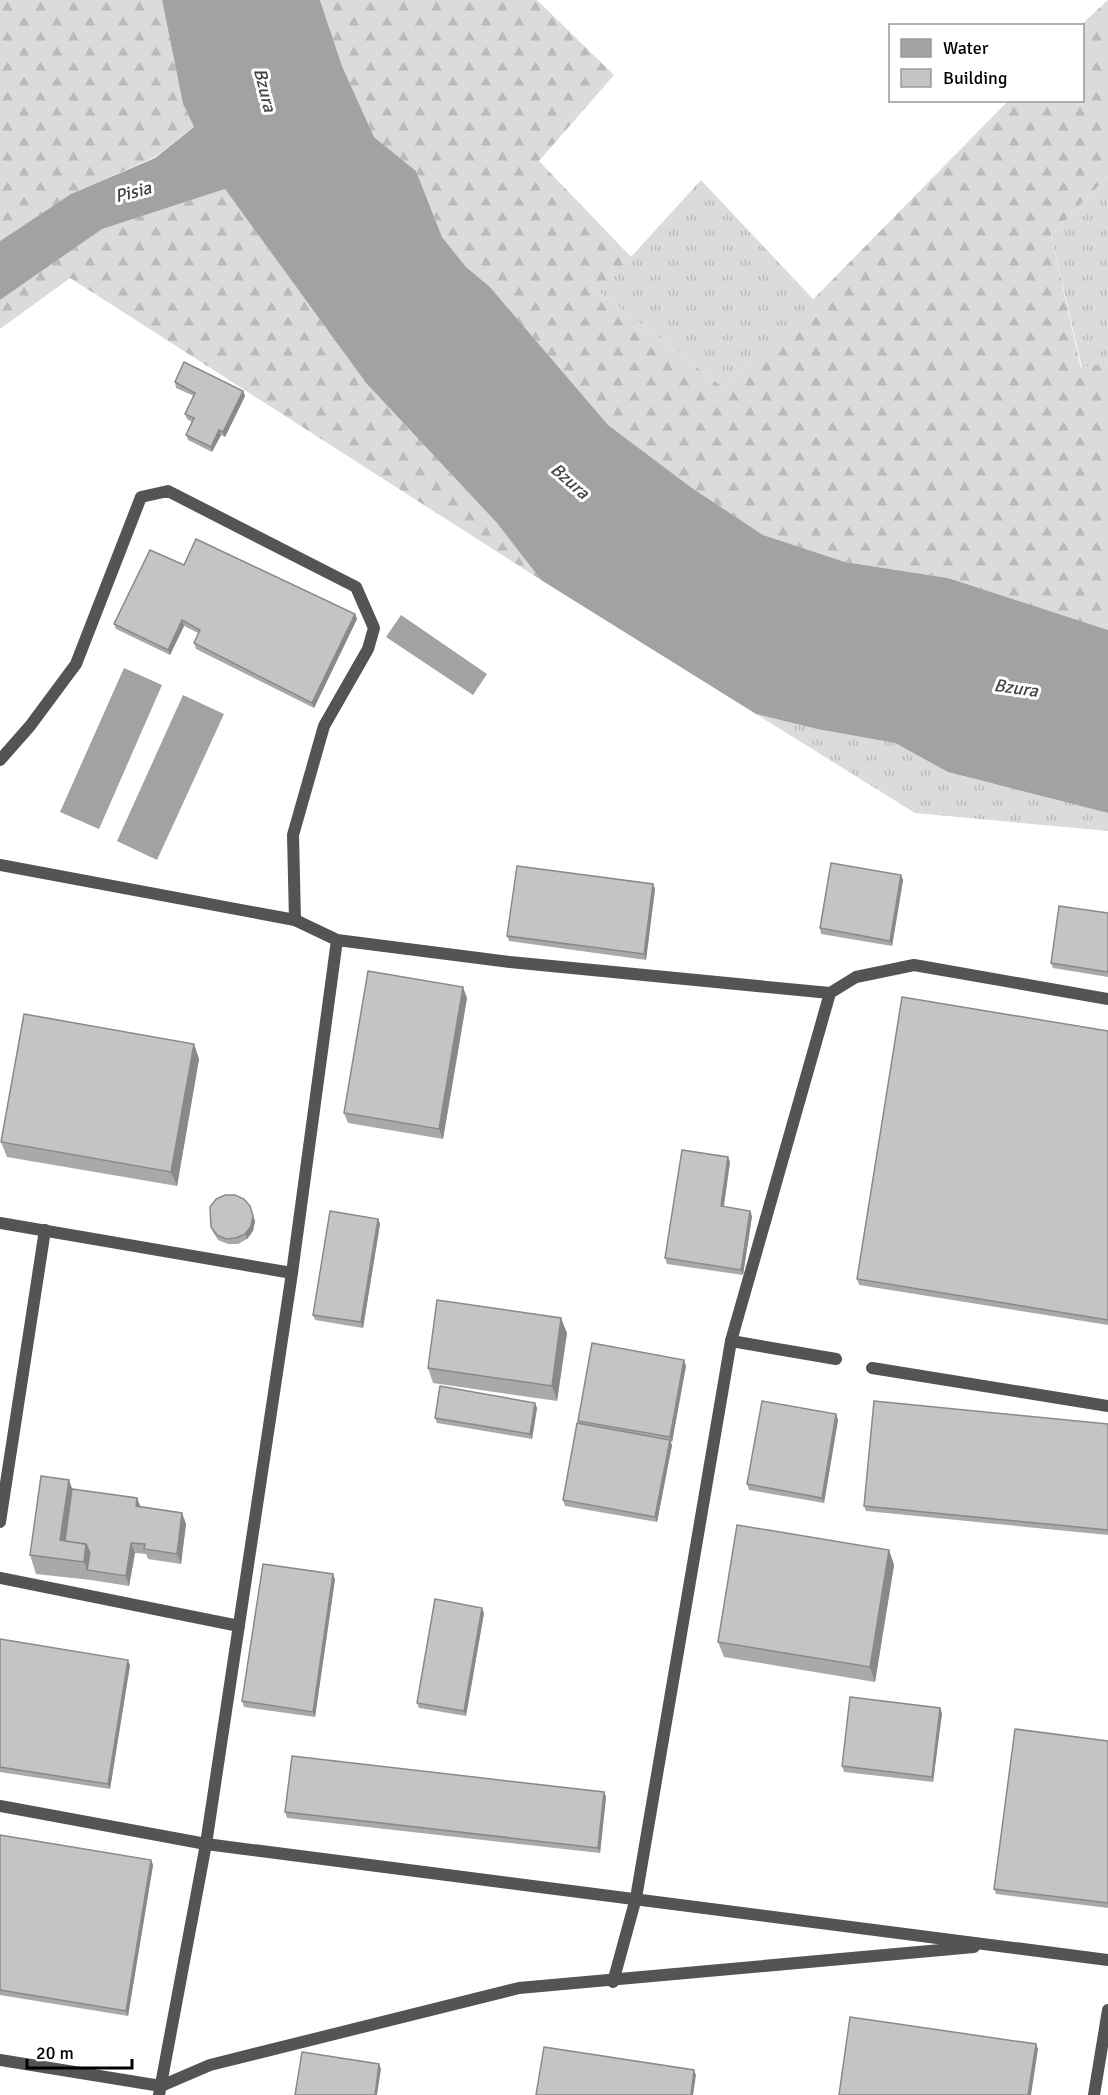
<svg xmlns="http://www.w3.org/2000/svg" width="1108" height="2095" viewBox="0 0 1108 2095" font-family="Signika,sans-serif">
  <style>
    .grass { fill: url(#grass-tufts) }
    .forest { fill: url(#forest-firs) }
    .water { fill: #a2a2a2 }
    .lines { fill: none; stroke-linecap: round; stroke-linejoin: round }
    .lane { stroke: #545454; stroke-width: 12 }
    .wall { fill: #a9a9a9 }
    .shaded-wall { fill: #898989 }
    .building { fill: #c4c4c4; stroke: #898989; stroke-width: 1.5 }
    .labels { text-anchor: middle; stroke-width: 6; stroke-linejoin: round; paint-order: stroke }
    .water-label { font-size: 18px; font-style: italic; fill: #434343; stroke: #fff }
  </style>
  <defs>
    <pattern id="grass-tufts" width="24" height="20" patternUnits="userSpaceOnUse" patternTransform="scale(1.5)"><rect width="24" height="20" fill="#dbdbdb"/><path d="M3 7l-1-3M5 7V3M7 7l1-3M15 17l-1-3M17 17v-4M19 17l1-3" fill="none" stroke="#bababa"/></pattern>
    <pattern id="forest-firs" width="22" height="20" patternUnits="userSpaceOnUse" patternTransform="scale(1.5)"><rect width="22" height="20" fill="#dbdbdb"/><path d="M5 1l3.5 6h-7zM16 11l3.5 6h-7z" fill="#bababa"/></pattern>
  </defs>
  <rect width="100%" height="100%" fill="#fff"/>
  <!-- grass -->
  <g class="grass">
    <path d="M1108 176V362L1082 368 1051 235Z"/>
    <path d="M701 180 814 300 725 389 599 292Z"/>
    <path d="M756 714 817 729 895 743 948 772 1108 813V831L915 813Z"/>
  </g>
  <!-- forest -->
  <g class="forest">
    <path d="M0 0H162L183 104 194 127 155 157 71 194 0 241Z"/>
    <path d="M320 0H537L614 75 539 161 632 258 599 292 725 389 1008 101 1082 100 1081 25 1108 0V176L1051 235 1081 368 1108 362V630L948 578 845 562 763 535 692 488 608 425 490 287 466 267 442 237 416 171 374 137 342 66Z"/>
    <path d="M225 189 366 383 497 523 541 580 70 278 0 329V300L101 229Z"/>
  </g>
  <!-- water -->
  <g class="water">
    <path d="M162 0H320L342 66 374 137 416 171 442 237 466 267 490 287 608 425 692 488 763 535 845 562 948 578 1108 630V813L948 772 895 743 817 729 756 714 541 580 497 523 366 383 225 189 102 229 0 300V241L71 194 155 158 194 127 183 104Z"/>
    <path d="M401 615 487 674 473 695 386 637Z"/>
    <path d="M124 668 162 685 99 829 60 812Z"/>
    <path d="M183 695 224 714 157 860 117 841Z"/>
  </g>
  <g class="lines">
    <!-- lane -->
    <g class="lane">
      <path d="M0 760 30 726 76 664 141 497 168 491 356 587 374 628 368 649 324 726 293 835 295 920"/>
      <path d="M0 865 295 920 337 940 510 962 830 993"/>
      <path d="M0 1223 292 1273"/>
      <path d="M731 1341 836 1359"/>
      <path d="M872 1368 1108 1406"/>
      <path d="M0 1522 45 1230"/>
      <path d="M0 1578 239 1626"/>
      <path d="M0 1806 206 1844 292 1273 337 940"/>
      <path d="M613 1982 636 1898 731 1341 830 993 856 977 914 965 1108 999"/>
      <path d="M0 2060 161 2086 210 2065 519 1988 974 1947"/>
      <path d="M159 2095 206 1844 1108 1960"/>
      <path d="M1094 2095 1108 2010"/>
    </g>
  </g>
  <!-- wall -->
  <g class="wall">
    <path d="M175 382 243 391 245 396 225 437 221 435 212 452 188 440 186 435 192 422 187 419 185 414 194 396 176 388Z"/>
    <path d="M355 614 357 619 314 708 196 649 194 643 198 633 184 626 170 655 116 629 114 624Z"/>
    <path d="M901 875 903 880 892 946 821 934 820 928Z"/>
    <path d="M653 884 655 889 646 960 509 941 507 936Z"/>
    <path d="M1108 913V977L1053 968 1051 963Z"/>
    <path d="M467 998 443 1139 348 1123 344 1113Z"/>
    <path d="M1108 1031V1325L859 1285 857 1279Z"/>
    <path d="M194 1044 199 1059 177 1186 7 1157 1 1142Z"/>
    <path d="M730 1162 724 1206 752 1216 743 1275 667 1264 665 1258Z"/>
    <path d="M252 1212 255 1221 253 1231 247 1239 238 1244H228L218 1240 213 1232 211 1227Z"/>
    <path d="M378 1219 380 1224 363 1328 315 1320 313 1315Z"/>
    <path d="M567 1333 557 1401 433 1383 428 1368Z"/>
    <path d="M686 1366 672 1442H670L672 1445 657 1522 565 1506 563 1500 579 1423 578 1421Z"/>
    <path d="M535 1403 537 1408 532 1439 437 1423 435 1418Z"/>
    <path d="M836 1414 838 1420 824 1503 749 1490 747 1484Z"/>
    <path d="M1108 1424V1535L866 1511 864 1506Z"/>
    <path d="M72 1489 137 1498 140 1507 182 1513 186 1524 181 1564 148 1559 146 1554 135 1553 129 1586 91 1580 36 1574 30 1555Z"/>
    <path d="M889 1550 894 1565 875 1682 724 1657 718 1642Z"/>
    <path d="M335 1579 315 1717 244 1707 242 1701Z"/>
    <path d="M484 1613 466 1716 419 1708 417 1703Z"/>
    <path d="M0 1639 130 1665 110 1789 0 1772Z"/>
    <path d="M942 1713 933 1782 844 1772 842 1766Z"/>
    <path d="M1108 1741V1908L996 1894 994 1889Z"/>
    <path d="M604 1792 606 1797 600 1853 287 1818 285 1812Z"/>
    <path d="M0 1835 151 1860 153 1865 128 2016 0 1995Z"/>
  </g>
  <!-- shaded-wall -->
  <g class="shaded-wall">
    <path d="M243 391 245 396 225 437 223 432Z"/>
    <path d="M219 430 221 435 212 452 211 447Z"/>
    <path d="M355 614 357 619 314 708 312 703Z"/>
    <path d="M182 620 184 626 170 655 168 650Z"/>
    <path d="M901 875 903 880 892 946 890 941Z"/>
    <path d="M653 884 655 889 646 960 644 954Z"/>
    <path d="M463 987 467 998 443 1139 439 1129Z"/>
    <path d="M194 1044 199 1059 177 1186 171 1172Z"/>
    <path d="M728 1157 730 1162 723 1211 721 1206Z"/>
    <path d="M250 1206 255 1221 253 1231 247 1239 245 1234Z"/>
    <path d="M750 1211 752 1216 743 1275 741 1270Z"/>
    <path d="M378 1219 380 1224 363 1328 361 1322Z"/>
    <path d="M561 1318 567 1333 557 1401 552 1386Z"/>
    <path d="M684 1360 686 1366 672 1442 670 1437Z"/>
    <path d="M535 1403 537 1408 532 1439 530 1434Z"/>
    <path d="M836 1414 838 1420 824 1503 822 1498Z"/>
    <path d="M670 1440 672 1445 657 1522 655 1517Z"/>
    <path d="M69 1480 76 1499 69 1550 60 1540Z"/>
    <path d="M137 1498 141 1508 136 1506Z"/>
    <path d="M182 1513 186 1524 181 1564 177 1554Z"/>
    <path d="M131 1543 135 1553 129 1586 126 1576Z"/>
    <path d="M86 1544 93 1563 87 1570 84 1562Z"/>
    <path d="M889 1550 894 1565 875 1682 870 1667Z"/>
    <path d="M333 1574 335 1579 315 1717 313 1712Z"/>
    <path d="M482 1608 484 1613 466 1716 464 1711Z"/>
    <path d="M128 1660 130 1665 110 1789 108 1784Z"/>
    <path d="M940 1708 942 1713 933 1782 932 1777Z"/>
    <path d="M604 1792 606 1797 600 1853 598 1848Z"/>
    <path d="M151 1860 153 1865 128 2016 126 2011Z"/>
    <path d="M1036 2044 1038 2049 1031 2095H1028Z"/>
    <path d="M379 2064 381 2069 377 2095H375Z"/>
    <path d="M694 2070 696 2075 693 2095H691Z"/>
  </g>
  <!-- building -->
  <g class="building">
    <path d="M184 362 243 391 223 432 219 430 211 447 186 435 194 418 185 414 195 393 175 382Z"/>
    <path d="M196 539 355 614 312 703 194 643 200 630 182 620 168 650 114 624 150 550 184 565Z"/>
    <path d="M831 863 901 875 890 941 820 928Z"/>
    <path d="M517 866 653 884 644 954 507 936Z"/>
    <path d="M1059 906 1108 913V972L1051 963Z"/>
    <path d="M368 971 463 987 439 1129 344 1113Z"/>
    <path d="M902 997 1108 1031V1320L857 1279Z"/>
    <path d="M24 1014 194 1044 171 1172 1 1142Z"/>
    <path d="M682 1150 728 1157 721 1206 750 1211 741 1270 665 1258Z"/>
    <path d="M225 1195H235L244 1199 250 1206 253 1216 251 1226 245 1234 236 1238 226 1239 217 1235 211 1227 210 1207 216 1199Z"/>
    <path d="M330 1211 378 1219 361 1322 313 1315Z"/>
    <path d="M437 1300 561 1318 552 1386 428 1368Z"/>
    <path d="M592 1343 684 1360 670 1437 578 1421Z"/>
    <path d="M440 1386 535 1403 530 1434 435 1418Z"/>
    <path d="M762 1401 836 1414 822 1498 747 1484Z"/>
    <path d="M874 1401 1108 1424V1530L864 1506Z"/>
    <path d="M577 1423 670 1440 655 1517 563 1500Z"/>
    <path d="M41 1476 69 1480 60 1540 86 1544 84 1562 30 1555Z"/>
    <path d="M72 1489 137 1498 136 1506 182 1513 177 1554 144 1549 145 1544 131 1543 126 1576 87 1570 90 1553 86 1544 65 1541Z"/>
    <path d="M737 1525 889 1550 870 1667 718 1642Z"/>
    <path d="M263 1564 333 1574 313 1712 242 1701Z"/>
    <path d="M435 1599 482 1608 464 1711 417 1703Z"/>
    <path d="M0 1639 128 1660 108 1784 0 1767Z"/>
    <path d="M850 1697 940 1708 932 1777 842 1766Z"/>
    <path d="M1015 1729 1108 1741V1903L994 1889Z"/>
    <path d="M292 1756 604 1792 598 1848 285 1812Z"/>
    <path d="M0 1835 151 1860 126 2011 0 1990Z"/>
    <path d="M850 2017 1036 2044 1028 2095H839Z"/>
    <path d="M544 2047 694 2070 691 2095H536Z"/>
    <path d="M302 2052 379 2064 375 2095H295Z"/>
  </g>
  <g class="labels">
    <!-- water labels -->
    <g class="water-label">
      <text transform="translate(265 90) rotate(76)" y="6">Bzura</text>
      <text transform="translate(133 192) rotate(-15)" y="6">Pisia</text>
      <text transform="translate(570 481) rotate(41)" y="6">Bzura</text>
      <text transform="translate(1016 688) rotate(8)" y="6">Bzura</text>
    </g>
  </g>
  <!-- legend -->
  <rect x="889" y="24" width="195" height="78" fill="#ffffff" stroke="#999999" stroke-width="1.5"/>
  <rect x="901" y="39" width="30" height="18" fill="#a2a2a2" stroke="#999999" stroke-width="1.5"/>
  <text x="943" y="54" font-size="18" fill="#000000">Water</text>
  <rect x="901" y="69" width="30" height="18" fill="#c4c4c4" stroke="#999999" stroke-width="1.5"/>
  <text x="943" y="84" font-size="18" fill="#000000">Building</text>
  <!-- scale -->
  <path d="M27 2059v9h105v-9" fill="none" stroke="#000000" stroke-width="3"/>
  <text x="36" y="2059" font-size="18" fill="#000000" stroke="#ffffff" stroke-width="4.5" paint-order="stroke">20 m</text>
</svg>
